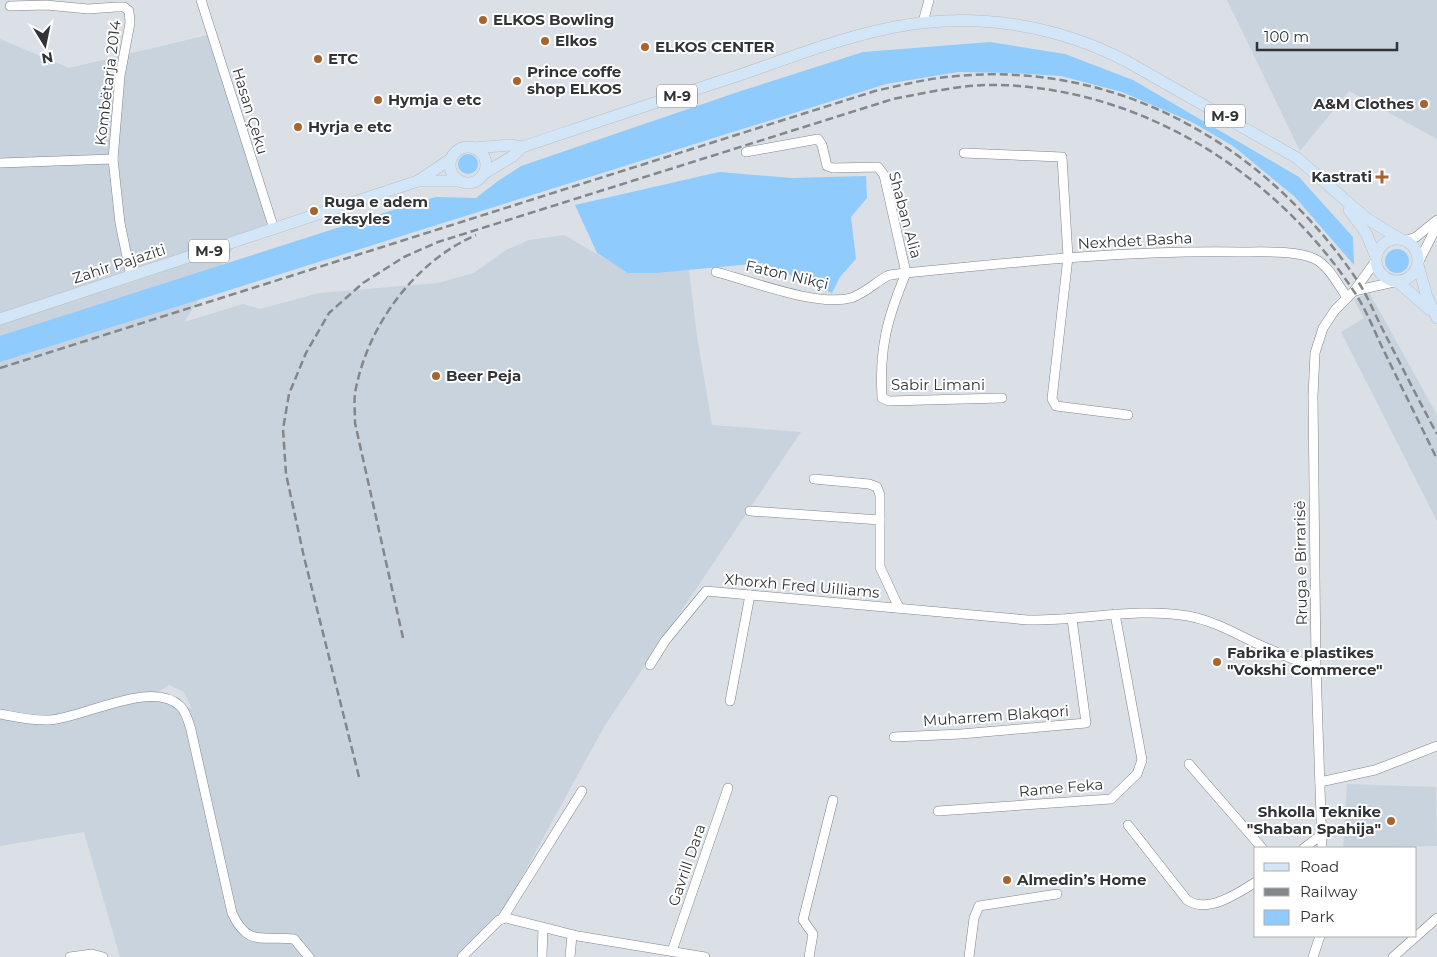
<svg xmlns="http://www.w3.org/2000/svg" width="1437" height="957" viewBox="0 0 1437 957" font-family="Montserrat,sans-serif">
  <style>
    .built { fill: #c8d3dd; fill-rule: evenodd }
    .green { fill: #8fcbfd }
    .lines { fill: none; stroke-linecap: round; stroke-linejoin: round }
    .minor-casing { stroke: #80858a; stroke-width: 10 }
    .major-casing { stroke: #bdbebe; stroke-width: 12 }
    .minor { stroke: #fff; stroke-width: 9 }
    .major { stroke: #d3e6f8; stroke-width: 11 }
    .rail { stroke: #83878a; stroke-width: 2.5; stroke-dasharray: 8 4; stroke-linecap: butt }
    .poi-dot { fill: #a66530; stroke: #fff; stroke-width: 2 }
    .labels { text-anchor: middle; stroke-width: 4; stroke-linejoin: round; paint-order: stroke }
    .shield { fill: #fff; stroke: #6f7072; stroke-width: 1 }
    .shield-label { font-size: 14px; font-weight: bold; fill: #313335 }
    .poi-label { font-size: 15px; font-weight: bold; fill: #313335; stroke: #fff; text-anchor: start }
    .street-label { font-size: 15px; fill: #313335; stroke: #fff }
  </style>
  <rect width="100%" height="100%" fill="#dae0e5"/>
  <!-- built -->
  <g class="built">
    <path d="M1227 0H1437V139L1349 91 1300 151Z"/>
    <path d="M212 34 274 229 238 241 184 322 243 304 260 309 319 293 438 283 474 273 506 250 529 240 564 235 628 272 689 270 697 336 712 425 801 432 605 725 506 906 456 957H120L84 832 0 846V39L69 68ZM169 685 184 692 192 709 155 694Z"/>
    <path d="M1369 292 1437 415V521L1341 332 1364 318 1354 300Z"/>
    <path d="M1347 784 1436 787 1437 846 1343 848Z"/>
  </g>
  <!-- green -->
  <g class="green">
    <path d="M990 42 1065 54 1133 80 1299 177 1353 237 1354 265 1295 197 1233 146 1192 122 1122 92 1061 76 1013 73 958 72 886 84 0 362V336L418 202 436 197 476 198 498 181 521 166 741 91 863 52Z"/>
    <circle cx="468" cy="164" r="10"/>
    <path d="M719 172 792 178 866 176 867 198 851 217 856 259 840 277 832 293 762 263 656 273H628L597 253 575 205Z"/>
    <circle cx="1397" cy="261" r="12"/>
  </g>
  <g class="lines">
    <defs>
      <g id="minor">
        <path d="M201 0 274 229"/>
        <path d="M10 6 46 5 88 9 116 7H124L129 11 130 23 120 76 113 159"/>
        <path d="M923 22 929 0"/>
        <path d="M746 152 818 139 822 145 827 166 833 168 878 167 884 175 906 273"/>
        <path d="M964 153 1062 157 1068 257 1052 399 1056 406 1128 415"/>
        <path d="M0 163 113 159 120 223 131 276"/>
        <path d="M1405 241 1416 237 1437 220"/>
        <path d="M1418 263 1437 226"/>
        <path d="M716 272C751 281 817 307 851 298 865 293 875 283 887 276 892 274 900 274 906 273 1017 262 1128 250 1240 252 1261 252 1297 250 1315 259 1329 266 1338 285 1347 297"/>
        <path d="M906 273C887 319 879 348 882 398L889 401 1002 398"/>
        <path d="M1354 291 1394 282"/>
        <path d="M814 479 869 484 877 487 880 495V567L899 608"/>
        <path d="M750 511 880 520"/>
        <path d="M650 665 665 641 706 591 1028 620C1082 621 1134 607 1188 616 1215 621 1238 635 1262 646 1280 654 1297 661 1316 667"/>
        <path d="M730 701 750 595"/>
        <path d="M0 714C16 717 33 721 50 720 83 718 152 679 180 706 186 711 189 723 191 730L232 913C248 948 263 935 294 939L309 957"/>
        <path d="M894 737 961 734 1086 723 1072 619"/>
        <path d="M1189 764 1262 848"/>
        <path d="M1320 782 1375 770 1437 746"/>
        <path d="M938 811 1111 799 1137 774 1142 760 1115 614"/>
        <path d="M1128 825 1187 900C1207 914 1237 894 1256 882"/>
        <path d="M1304 848 1321 835"/>
        <path d="M1322 848 1316 667 1313 396 1315 353 1323 328 1335 310 1354 291 1375 262"/>
        <path d="M502 919 582 791"/>
        <path d="M672 951 728 788"/>
        <path d="M70 957 92 954 103 957"/>
        <path d="M462 957 499 920 506 918 578 936 705 957"/>
        <path d="M542 957 543 928"/>
        <path d="M570 957 572 935"/>
        <path d="M809 957 813 934 803 920 833 800"/>
        <path d="M969 957 974 918 979 906 1057 894"/>
        <path d="M1313 957 1320 936"/>
        <path d="M1393 957 1437 918"/>
      </g>
      <g id="major">
        <circle cx="468" cy="165" r="18"/>
        <path d="M474 148 510 145 522 147"/>
        <path d="M483 174 513 156 522 147C594 123 665 99 737 76 789 58 842 37 895 27 973 11 1057 25 1126 61L1297 158 1366 218 1400 239"/>
        <path d="M418 181 452 158"/>
        <path d="M1349 210 1366 233 1376 257"/>
        <circle cx="1397" cy="260" r="21"/>
        <path d="M1418 265 1427 297 1437 318"/>
        <path d="M1398 282 1430 310"/>
        <path d="M0 319 418 181H460"/>
      </g>
    </defs>
    <!-- minor casing -->
    <use href="#minor" class="minor-casing"/>
    <!-- major casing -->
    <use href="#major" class="major-casing"/>
    <!-- minor -->
    <use href="#minor" class="minor"/>
    <!-- major -->
    <use href="#major" class="major"/>
    <!-- rail -->
    <g class="rail">
      <path d="M0 368 875 91C902 85 929 78 957 76 1122 61 1269 148 1359 283 1369 299 1376 317 1385 334 1402 367 1419 401 1437 434"/>
      <path d="M403 638 355 423C355 413 354 402 355 393 367 326 414 262 476 235"/>
      <path d="M359 777 304 557 286 474 283 429 289 394 306 353 329 313 363 283 404 257 438 242 893 99C929 92 965 84 1001 85 1144 90 1275 173 1353 290 1365 307 1373 328 1382 347 1400 384 1419 422 1437 459"/>
    </g>
  </g>
  <!-- markers -->
  <g class="poi-dot">
    <circle cx="483" cy="20" r="5"/>
    <circle cx="545" cy="41" r="5"/>
    <circle cx="645" cy="47" r="5"/>
    <circle cx="318" cy="59" r="5"/>
    <circle cx="517" cy="81" r="5"/>
    <circle cx="378" cy="100" r="5"/>
    <circle cx="1424" cy="104" r="5"/>
    <circle cx="298" cy="127" r="5"/>
    <path d="M1379.5 169.5h5v5h5v5h-5v5h-5v-5h-5v-5h5z"/>
    <circle cx="314" cy="211" r="5"/>
    <circle cx="436" cy="376" r="5"/>
    <circle cx="1217" cy="662" r="5"/>
    <circle cx="1391" cy="821" r="5"/>
    <circle cx="1007" cy="880" r="5"/>
  </g>
  <g class="labels">
    <!-- shield labels -->
    <g class="shield">
      <rect x="657" y="84.5" width="40" height="23" rx="4"/>
      <rect x="1205" y="104.5" width="40" height="23" rx="4"/>
      <rect x="189" y="239.5" width="40" height="23" rx="4"/>
    </g>
    <g class="shield-label">
      <text x="677" y="101">M-9</text>
      <text x="1225" y="121">M-9</text>
      <text x="209" y="256">M-9</text>
    </g>
    <!-- poi labels -->
    <g class="poi-label">
      <text x="493" y="25">ELKOS Bowling</text>
      <text x="555" y="46">Elkos</text>
      <text x="655" y="52">ELKOS CENTER</text>
      <text x="328" y="64">ETC</text>
      <text x="527" y="77">Prince coffe<tspan x="527" dy="17">shop ELKOS</tspan></text>
      <text x="388" y="105">Hymja e etc</text>
      <text x="1414" y="109" text-anchor="end">A&amp;M Clothes</text>
      <text x="308" y="132">Hyrja e etc</text>
      <text x="1372" y="182" text-anchor="end">Kastrati</text>
      <text x="324" y="207">Ruga e adem<tspan x="324" dy="17">zeksyles</tspan></text>
      <text x="446" y="381">Beer Peja</text>
      <text x="1227" y="658">Fabrika e plastikes<tspan x="1227" dy="17">"Vokshi Commerce"</tspan></text>
      <text x="1381" y="817" text-anchor="end">Shkolla Teknike<tspan x="1381" dy="17">"Shaban Spahija"</tspan></text>
      <text x="1017" y="885">Almedin’s Home</text>
    </g>
    <!-- street labels -->
    <g class="street-label">
      <text transform="translate(108 83) rotate(-83)" y="5">Kombëtarja 2014</text>
      <text transform="translate(250 111) rotate(73)" y="5">Hasan Çeku</text>
      <text transform="translate(905 215) rotate(75)" y="5">Shaban Alia</text>
      <text transform="translate(1135 241) rotate(-3)" y="5">Nexhdet Basha</text>
      <text transform="translate(119 264) rotate(-18)" y="5">Zahir Pajaziti</text>
      <text transform="translate(787 275) rotate(13)" y="5">Faton Nikçi</text>
      <text x="938" y="390">Sabir Limani</text>
      <text transform="translate(1301 563) rotate(-91)" y="5">Rruga e Birrarisë</text>
      <text transform="translate(802 586) rotate(5)" y="5">Xhorxh Fred Uilliams</text>
      <text transform="translate(996 716) rotate(-4)" y="5">Muharrem Blakqori</text>
      <text transform="translate(1061 788) rotate(-5)" y="5">Rame Feka</text>
      <text transform="translate(687 865) rotate(-71)" y="5">Gavrill Dara</text>
    </g>
  </g>
  <!-- legend -->
  <rect x="1254" y="847" width="162" height="90" fill="#ffffff" stroke="#adadae"/>
  <rect x="1264" y="863" width="25" height="8" fill="#d3e6f8" stroke="#adadae"/>
  <text x="1300" y="872" font-size="15" fill="#313335">Road</text>
  <rect x="1264" y="888" width="25" height="8" fill="#83878a" stroke="#adadae"/>
  <text x="1300" y="897" font-size="15" fill="#313335">Railway</text>
  <rect x="1264" y="910" width="25" height="15" fill="#8fcbfd" stroke="#adadae"/>
  <text x="1300" y="922" font-size="15" fill="#313335">Park</text>
  <!-- north arrow -->
  <g transform="translate(45 45) rotate(170)" stroke="#ffffff" stroke-width="4" paint-order="stroke">
  <path d="M0-4L9 19L0 12L-9 19Z" fill="#313335"/>
  <text y="-8" font-size="14" font-weight="bold" text-anchor="middle" fill="#313335">N</text>
  </g>
  <!-- scale -->
  <path d="M1257 42v8h140v-8" fill="none" stroke="#313335" stroke-width="2.5"/>
  <text x="1264" y="42" font-size="15" fill="#313335" stroke="#ffffff" stroke-width="4" paint-order="stroke">100 m</text>
</svg>
